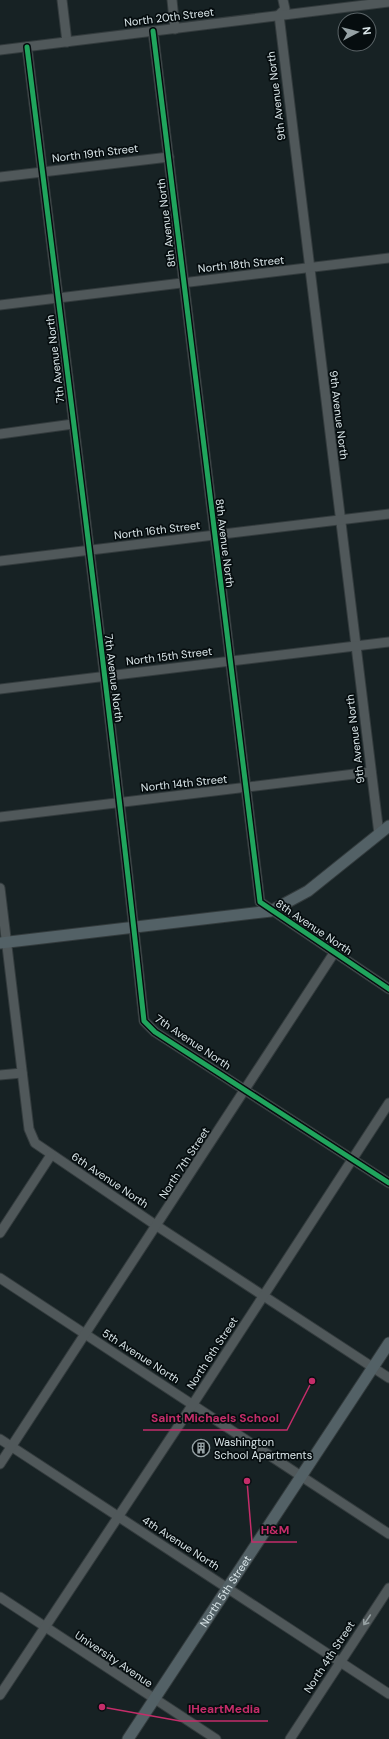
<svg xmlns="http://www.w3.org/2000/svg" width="389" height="1739" viewBox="0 0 389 1739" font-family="'DM Sans',sans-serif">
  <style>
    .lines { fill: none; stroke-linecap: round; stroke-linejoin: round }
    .minor-casing { stroke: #333b3d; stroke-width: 11 }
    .major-casing { stroke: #333b3d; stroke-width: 13 }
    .minor { stroke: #50585a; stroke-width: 9 }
    .major { stroke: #536166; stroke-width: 11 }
    .cycleway-casing { stroke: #060d0f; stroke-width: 8 }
    .cycleway { stroke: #20a55d; stroke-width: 5 }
    .oneway { stroke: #96a0a2 }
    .labels { text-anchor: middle; stroke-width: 3.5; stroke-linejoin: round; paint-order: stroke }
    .street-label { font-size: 11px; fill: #dbe7ea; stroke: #060d0f }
    .poi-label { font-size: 11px; fill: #dbe7ea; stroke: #060d0f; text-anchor: start }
    .leader { fill: none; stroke: #c42d69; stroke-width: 1.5 }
    .callout-dot { fill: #c42d69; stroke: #060d0f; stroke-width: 1.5 }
    .callout-label { font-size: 12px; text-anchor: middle; font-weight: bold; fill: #c42d69; stroke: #060d0f; stroke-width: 3.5; stroke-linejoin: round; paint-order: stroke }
  </style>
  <rect width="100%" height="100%" fill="#172224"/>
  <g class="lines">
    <defs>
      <g id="minor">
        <path d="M62 0 67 42"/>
        <path d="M172 0 175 29"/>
        <path d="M283 0 285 9 279 15 379 834"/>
        <path d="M153 31 260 902 389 989"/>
        <path d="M27 47C67 371 109 696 144 1021L155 1032 389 1183"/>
        <path d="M0 50 389 2"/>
        <path d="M0 177 169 157"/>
        <path d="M0 305 389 258"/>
        <path d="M0 434 73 424"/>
        <path d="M0 561 389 514"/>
        <path d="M0 689 389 642"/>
        <path d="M0 817 371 772"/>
        <path d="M0 888 29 1129 35 1143 157 1226 389 1378"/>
        <path d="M0 1075 22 1073"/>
        <path d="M0 1233 51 1155"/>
        <path d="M0 1278 389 1534"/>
        <path d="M0 1439 389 1694"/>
        <path d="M0 1464 334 953"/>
        <path d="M0 1597 216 1739"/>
        <path d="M0 1695 193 1404 389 1103"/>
        <path d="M290 1739 389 1588"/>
      </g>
      <g id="major">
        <path d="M0 943 271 911 308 891 389 826"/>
        <path id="s1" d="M128 1739 389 1343"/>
      </g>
    </defs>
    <!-- minor casing -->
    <use href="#minor" class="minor-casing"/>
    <!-- major casing -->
    <use href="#major" class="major-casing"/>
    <!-- minor -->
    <use href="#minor" class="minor"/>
    <!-- major -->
    <use href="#major" class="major"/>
    <defs>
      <g id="cycleway">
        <path d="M153 31 260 902 389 989"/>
        <path d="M27 47C67 371 109 696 144 1021L155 1032 389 1183"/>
      </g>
    </defs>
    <!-- cycleway casing -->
    <use href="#cycleway" class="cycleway-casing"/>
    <!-- cycleway -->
    <use href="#cycleway" class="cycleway"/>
  </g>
  <!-- one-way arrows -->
  <defs><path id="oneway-shaft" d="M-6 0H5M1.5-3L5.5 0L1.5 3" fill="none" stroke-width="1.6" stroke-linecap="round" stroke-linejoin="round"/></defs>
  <use class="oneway" href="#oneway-shaft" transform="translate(367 1620) rotate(124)"/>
  <!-- icons -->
  <defs>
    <symbol id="building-ring" viewBox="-11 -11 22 22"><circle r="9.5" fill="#060d0f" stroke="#96a2a5" stroke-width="1.5"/><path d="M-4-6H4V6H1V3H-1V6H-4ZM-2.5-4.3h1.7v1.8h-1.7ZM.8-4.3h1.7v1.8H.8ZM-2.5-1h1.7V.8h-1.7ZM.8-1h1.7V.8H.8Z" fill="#96a2a5"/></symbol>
  </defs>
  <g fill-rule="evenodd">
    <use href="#building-ring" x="191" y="1438" width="20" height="20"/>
  </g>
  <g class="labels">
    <!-- street labels -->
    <g class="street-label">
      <text transform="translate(169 17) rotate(-7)" y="4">North 20th Street</text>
      <text transform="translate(276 96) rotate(-97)" y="4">9th Avenue North</text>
      <text transform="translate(95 153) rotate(-7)" y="4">North 19th Street</text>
      <text transform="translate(166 223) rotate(-97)" y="4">8th Avenue North</text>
      <text transform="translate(241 264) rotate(-6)" y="4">North 18th Street</text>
      <text transform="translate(55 359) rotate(-97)" y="4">7th Avenue North</text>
      <text transform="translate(339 415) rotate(83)" y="4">9th Avenue North</text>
      <text transform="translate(157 530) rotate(-7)" y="4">North 16th Street</text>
      <text transform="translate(225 543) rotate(83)" y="4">8th Avenue North</text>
      <text transform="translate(169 656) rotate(-7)" y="4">North 15th Street</text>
      <text transform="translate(114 678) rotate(83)" y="4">7th Avenue North</text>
      <text transform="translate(355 739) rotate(-97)" y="4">9th Avenue North</text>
      <text transform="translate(184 783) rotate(-6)" y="4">North 14th Street</text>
      <text transform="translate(314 927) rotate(34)" y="4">8th Avenue North</text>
      <text transform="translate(193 1042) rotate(34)" y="4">7th Avenue North</text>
      <text transform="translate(184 1163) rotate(-57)" y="4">North 7th Street</text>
      <text transform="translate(110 1180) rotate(34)" y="4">6th Avenue North</text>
      <text transform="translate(212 1353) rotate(-57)" y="4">North 6th Street</text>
      <text transform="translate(141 1356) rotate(33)" y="4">5th Avenue North</text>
      <text transform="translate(181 1543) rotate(33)" y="4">4th Avenue North</text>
      <text dy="4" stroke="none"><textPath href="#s1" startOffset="177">North 5th Street</textPath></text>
      <text transform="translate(329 1657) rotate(-57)" y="4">North 4th Street</text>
      <text transform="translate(114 1659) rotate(34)" y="4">University Avenue</text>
    </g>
    <!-- poi labels -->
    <g class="poi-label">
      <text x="214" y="1446">Washington<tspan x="214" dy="13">School Apartments</tspan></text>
    </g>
  </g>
  <!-- callouts -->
  <path class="leader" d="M312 1381L287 1430H143M247 1481L252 1542H297M102 1707L180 1721H268"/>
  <g class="callout-dot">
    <circle cx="312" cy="1381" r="4"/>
    <circle cx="247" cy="1481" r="4"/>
    <circle cx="102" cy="1707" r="4"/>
  </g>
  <g class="callout-label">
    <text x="215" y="1422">Saint Michaels School</text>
    <text x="275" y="1534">H&amp;M</text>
    <text x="224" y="1713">IHeartMedia</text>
  </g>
  <!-- north arrow -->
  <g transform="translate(357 32) rotate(83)"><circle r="19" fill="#060d0f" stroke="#5b6467"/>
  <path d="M0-3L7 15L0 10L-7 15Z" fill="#96a2a5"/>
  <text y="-6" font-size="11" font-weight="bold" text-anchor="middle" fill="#dbe7ea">N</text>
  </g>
</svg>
